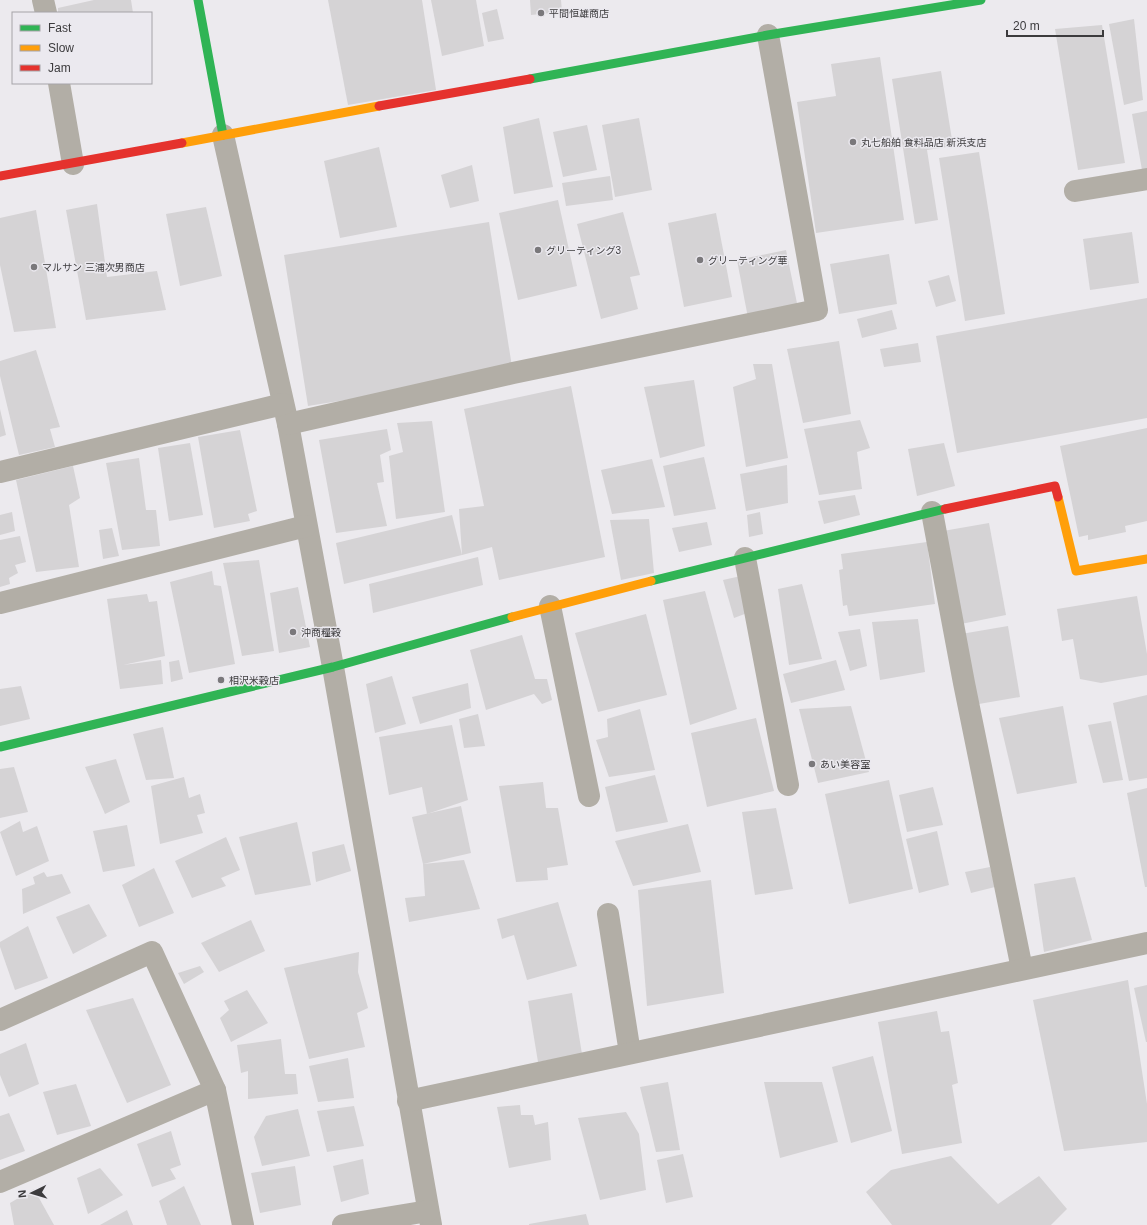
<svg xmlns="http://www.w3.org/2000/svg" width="1147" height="1225" viewBox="0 0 1147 1225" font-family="Helvetica,'Noto Sans JP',sans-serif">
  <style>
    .building { fill: #d5d3d5 }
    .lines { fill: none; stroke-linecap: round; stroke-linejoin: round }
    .street { stroke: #b2aea6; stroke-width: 22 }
    .fast { stroke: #30b455; stroke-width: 9 }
    .slow { stroke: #ff9f0a; stroke-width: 9 }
    .jam { stroke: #e5322d; stroke-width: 9 }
    .poi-dot { fill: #7a787b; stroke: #ebe9ef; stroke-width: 1.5 }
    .labels { text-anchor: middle; stroke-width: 3; stroke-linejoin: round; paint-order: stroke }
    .poi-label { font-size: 10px; fill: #3c3b3d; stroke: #ebe9ef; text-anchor: start }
  </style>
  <rect width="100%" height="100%" fill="#eceaee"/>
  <!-- building -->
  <g class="building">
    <path d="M94 0H131L133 13H58V8Z"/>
    <path d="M328 0H422L436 90 348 105Z"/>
    <path d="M431 0H476L484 46 442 56Z"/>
    <path d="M530 0H561L562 12 531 15Z"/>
    <path d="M497 9 504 39 488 42 482 13Z"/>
    <path d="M1134 19 1143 100 1124 105 1109 24Z"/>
    <path d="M1102 25 1125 163 1078 170 1055 29Z"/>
    <path d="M880 57 904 220 816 233 797 102 836 96 831 64Z"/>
    <path d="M941 71 953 146 927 150 938 220 915 224 892 79Z"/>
    <path d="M1147 111V169L1142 170 1132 114Z"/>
    <path d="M539 118 553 187 514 194 503 127Z"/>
    <path d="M639 118 652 190 615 197 602 125Z"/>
    <path d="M587 125 597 170 563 177 553 132Z"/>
    <path d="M379 147 397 227 340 238 324 161Z"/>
    <path d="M979 152 1005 314 965 321 939 158Z"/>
    <path d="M472 165 479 201 450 208 441 175Z"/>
    <path d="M610 176 613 200 566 206 562 183Z"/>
    <path d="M558 200 577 286 518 300 499 213Z"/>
    <path d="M97 204 107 277 157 271 166 310 86 320 66 210Z"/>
    <path d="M206 207 222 276 180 286 166 214Z"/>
    <path d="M36 210 56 328 14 332 0 265V218Z"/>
    <path d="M623 212 640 275 630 277 638 309 601 319 577 224Z"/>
    <path d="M716 213 732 297 684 307 668 223Z"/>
    <path d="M489 222 513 373 308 406 284 255Z"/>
    <path d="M1132 232 1139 283 1090 290 1083 239Z"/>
    <path d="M786 250 798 308 748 318 737 260Z"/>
    <path d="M889 254 897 304 839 314 830 264Z"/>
    <path d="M949 275 956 301 936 307 928 281Z"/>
    <path d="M1147 298V418L957 453 936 336Z"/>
    <path d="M892 310 897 329 862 338 857 319Z"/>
    <path d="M839 341 851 414 803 423 787 349Z"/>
    <path d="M918 343 921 362 884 367 880 349Z"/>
    <path d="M36 350 60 427 50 429 55 447 19 455 0 376V361Z"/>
    <path d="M753 364H772L788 458 746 467 733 387 756 379Z"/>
    <path d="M694 380 705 446 660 458 644 387Z"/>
    <path d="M571 386 605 557 499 580 492 547 462 555 459 509 484 506 464 409Z"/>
    <path d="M0 409 6 435 0 437Z"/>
    <path d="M860 420 870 448 857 452 862 489 819 495 804 429Z"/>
    <path d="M432 421 445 512 396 519 389 456 403 452 397 423Z"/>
    <path d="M1147 428V521L1125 526 1126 532 1088 540V535L1079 537 1060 446Z"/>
    <path d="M387 429 391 450 380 455 384 482 377 483 387 526 336 533 319 440Z"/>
    <path d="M240 430 257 511 248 514 250 521 214 528 198 437Z"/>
    <path d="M190 443 203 515 169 521 158 448Z"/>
    <path d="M944 443 955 486 917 496 908 449Z"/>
    <path d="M704 457 716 509 674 516 663 466Z"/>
    <path d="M139 458 146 510H156L160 546 122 550 106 463Z"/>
    <path d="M652 459 665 507 612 514 601 470Z"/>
    <path d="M787 465 788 503 746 511 740 474Z"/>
    <path d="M73 466 80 498 69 505 79 567 36 572 16 480Z"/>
    <path d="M855 495 860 515 824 524 818 501Z"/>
    <path d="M12 512 15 531 0 535V515Z"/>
    <path d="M760 512 763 534 749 537 747 515Z"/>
    <path d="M452 515 462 555 344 584 336 543Z"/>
    <path d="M649 519 654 573 621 580 610 520Z"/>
    <path d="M707 522 712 545 679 552 672 528Z"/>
    <path d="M989 523 1006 615 961 624 943 531Z"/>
    <path d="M112 528 119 556 103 559 99 530Z"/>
    <path d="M20 536 26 562 15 565 18 573 9 578 10 584 0 587V540Z"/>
    <path d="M927 542 935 604 849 616 847 605 843 606 839 570 843 569 841 554Z"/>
    <path d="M478 557 483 585 373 613 369 584Z"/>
    <path d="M259 560 274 651 242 656 223 563Z"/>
    <path d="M212 571 214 585 221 586 235 664 189 673 170 582Z"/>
    <path d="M741 576 750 612 734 618 723 580Z"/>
    <path d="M802 584 822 659 789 665 778 589Z"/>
    <path d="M298 587 310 647 279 653 270 593Z"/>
    <path d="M705 591 737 709 690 725 663 600Z"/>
    <path d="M147 594 149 602 157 601 165 656 123 665 161 660 163 684 120 689 107 599Z"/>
    <path d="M1137 596 1147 654V675L1101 683 1080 679 1073 639 1062 641 1057 609Z"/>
    <path d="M646 614 667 695 598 712 575 633Z"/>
    <path d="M918 619 925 672 880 680 872 622Z"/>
    <path d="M1008 626 1020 697 973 705 961 634Z"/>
    <path d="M860 629 867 666 850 671 838 632Z"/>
    <path d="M522 635 535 679H547L552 700 542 704 534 694 486 710 470 650Z"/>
    <path d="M179 660 183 679 171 682 169 662Z"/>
    <path d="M836 660 845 690 791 703 783 674Z"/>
    <path d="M392 676 406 724 375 733 366 684Z"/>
    <path d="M468 683 471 708 420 724 412 697Z"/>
    <path d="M21 686 30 719 0 726V689Z"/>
    <path d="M1147 695V778L1129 781 1113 703Z"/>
    <path d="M851 706 869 772 818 783 799 709Z"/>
    <path d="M1063 706 1077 783 1017 794 999 718Z"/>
    <path d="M640 709 655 770 609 777 596 740 608 737 607 719Z"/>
    <path d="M478 714 485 746 464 748 459 719Z"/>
    <path d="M756 718 774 791 707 807 691 733Z"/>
    <path d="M1111 721 1123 780 1103 783 1088 725Z"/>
    <path d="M452 725 468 800 427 814 422 787 389 795 379 737Z"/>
    <path d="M163 727 174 778 146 780 133 734Z"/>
    <path d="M116 759 130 802 105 814 85 767Z"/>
    <path d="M14 767 28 812 0 818V769Z"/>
    <path d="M655 775 668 822 616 832 605 787Z"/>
    <path d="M184 777 189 798 200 794 205 813 197 815 203 833 160 844 151 786Z"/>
    <path d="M889 780 913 889 849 904 825 794Z"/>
    <path d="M543 782 546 808H558L568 865 547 868 548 880 516 882 499 786Z"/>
    <path d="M933 787 943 825 907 832 899 795Z"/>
    <path d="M1147 788V887H1145L1127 793Z"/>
    <path d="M461 806 471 853 423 864 464 860 480 909 409 922 405 898 425 896 423 864 412 817Z"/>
    <path d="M776 808 793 889 755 895 742 812Z"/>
    <path d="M20 821 23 832 37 826 49 861 16 876 0 832Z"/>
    <path d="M297 822 311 885 255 895 239 837Z"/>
    <path d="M688 824 701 872 633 886 615 841Z"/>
    <path d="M127 825 135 866 103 872 93 831Z"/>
    <path d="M937 831 949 885 919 893 906 839Z"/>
    <path d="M226 837 240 870 221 878 226 886 192 898 175 861Z"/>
    <path d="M344 844 351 871 316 882 312 852Z"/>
    <path d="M990 867 995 887 971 893 965 872Z"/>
    <path d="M154 868 174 913 139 927 122 885Z"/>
    <path d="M44 872 47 877 62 874 71 893 23 914 22 889 35 884 33 877Z"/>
    <path d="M1075 877 1092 940 1044 952 1034 884Z"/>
    <path d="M711 880 724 993 647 1006 638 890Z"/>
    <path d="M558 902 577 966 527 980 514 935 502 939 497 919Z"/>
    <path d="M89 904 107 936 73 954 56 917Z"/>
    <path d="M251 920 265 951 219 972 201 943Z"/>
    <path d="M28 926 48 978 15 990 0 947V942Z"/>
    <path d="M359 952 358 972 368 1008 357 1013 365 1047 309 1059 284 968Z"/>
    <path d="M200 966 204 972 184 984 178 973Z"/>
    <path d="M1128 980 1147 1104V1142L1064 1151 1033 1000Z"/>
    <path d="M1147 985V1042H1146L1134 988Z"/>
    <path d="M247 990 268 1023 231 1042 220 1018 229 1010 224 1001Z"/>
    <path d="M572 993 582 1054 538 1062 528 1001Z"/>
    <path d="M133 998 171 1085 127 1103 86 1010Z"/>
    <path d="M937 1011 941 1032 949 1031 958 1083 952 1085 962 1143 902 1154 878 1022Z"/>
    <path d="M281 1039 285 1074H296L298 1094 248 1099V1071L241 1073 237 1045Z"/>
    <path d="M26 1043 39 1084 9 1097 0 1075V1054Z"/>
    <path d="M873 1056 892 1131 851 1143 832 1067Z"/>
    <path d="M348 1058 354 1098 318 1102 309 1066Z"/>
    <path d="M668 1082 680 1150 656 1152 640 1087Z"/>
    <path d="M764 1082H822L838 1142 780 1158Z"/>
    <path d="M76 1084 91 1126 57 1135 43 1092Z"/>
    <path d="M520 1105 521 1115H533L535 1125 548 1122 551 1160 509 1168 497 1107Z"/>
    <path d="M354 1106 364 1146 327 1152 317 1111Z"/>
    <path d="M298 1109 310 1156 262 1166 254 1137 266 1116Z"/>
    <path d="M626 1112 639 1134 646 1190 600 1200 578 1118Z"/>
    <path d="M9 1113 25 1151 0 1160V1116Z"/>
    <path d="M171 1131 181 1165 170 1169 176 1179 152 1187 137 1144Z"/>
    <path d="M683 1154 693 1197 666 1203 657 1160Z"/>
    <path d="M951 1156 998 1204 1039 1176 1067 1209 1051 1225H892L866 1192 891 1170Z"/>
    <path d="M363 1159 369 1194 341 1202 333 1166Z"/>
    <path d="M295 1166 301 1205 260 1213 251 1173Z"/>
    <path d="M100 1168 123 1195 88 1214 77 1178Z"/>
    <path d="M184 1186 201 1225H167L159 1201Z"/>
    <path d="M34 1189 54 1225H14L10 1203Z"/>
    <path d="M127 1210 133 1225H100Z"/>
    <path d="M586 1214 589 1225H529V1224Z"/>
  </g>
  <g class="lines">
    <!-- street -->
    <g class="street">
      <path d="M43 0 46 13"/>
      <path d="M59 83 73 164"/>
      <path d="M223 135 288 424 333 667 431 1225"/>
      <path d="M1075 191 1147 179"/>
      <path d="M288 424 513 373 817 310 768 35"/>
      <path d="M0 472 283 404"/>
      <path d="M932 512 964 683 1022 969"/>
      <path d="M745 558 788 785"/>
      <path d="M0 603 306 526"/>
      <path d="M550 606 589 796"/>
      <path d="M608 914 630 1053"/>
      <path d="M0 1020 152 952 215 1090 243 1225"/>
      <path d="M408 1101 1147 943"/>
      <path d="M0 1182 215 1090"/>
      <path d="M343 1225 428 1211"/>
    </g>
    <!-- fast -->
    <g class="fast">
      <path d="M198 0 223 135"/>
      <path d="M530 79 768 35 981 0"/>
      <path d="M651 581 945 509"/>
      <path d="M0 747 333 667 512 617"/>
    </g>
    <!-- slow -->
    <g class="slow">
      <path d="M182 143 379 106"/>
      <path d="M1058 497 1076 571 1147 559"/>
      <path d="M512 617 651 581"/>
    </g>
    <!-- jam -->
    <g class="jam">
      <path d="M379 106 530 79"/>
      <path d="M0 176 182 143"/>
      <path d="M945 509 1055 486 1058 497"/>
    </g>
  </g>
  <!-- markers -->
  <g class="poi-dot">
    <circle cx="541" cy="13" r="4"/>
    <circle cx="853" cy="142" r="4"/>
    <circle cx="538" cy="250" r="4"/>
    <circle cx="700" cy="260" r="4"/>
    <circle cx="34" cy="267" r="4"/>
    <circle cx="293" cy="632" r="4"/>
    <circle cx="221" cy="680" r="4"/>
    <circle cx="812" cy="764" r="4"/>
  </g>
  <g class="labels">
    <!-- poi labels -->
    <g class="poi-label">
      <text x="549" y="17">平間恒雄商店</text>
      <text x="861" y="146">丸七船舶 食料品店 新浜支店</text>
      <text x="546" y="254">グリーティング3</text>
      <text x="708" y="264">グリーティング華</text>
      <text x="42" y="271">マルサン 三浦次男商店</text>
      <text x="301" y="636">沖商糧穀</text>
      <text x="229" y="684">相沢米穀店</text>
      <text x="820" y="768">あい美容室</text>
    </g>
  </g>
  <!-- legend -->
  <rect x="12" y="12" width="140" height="72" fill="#ebe9ef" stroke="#a5a3a8"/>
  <rect x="20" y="25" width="20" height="6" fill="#30b455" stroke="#a5a3a8"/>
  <text x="48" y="32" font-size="12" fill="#3c3b3d">Fast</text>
  <rect x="20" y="45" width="20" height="6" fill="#ff9f0a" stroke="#a5a3a8"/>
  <text x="48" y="52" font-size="12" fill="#3c3b3d">Slow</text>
  <rect x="20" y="65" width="20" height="6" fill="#e5322d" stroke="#a5a3a8"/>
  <text x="48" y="72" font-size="12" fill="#3c3b3d">Jam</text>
  <!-- north arrow -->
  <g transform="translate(32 1193) rotate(265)" stroke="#ebe9ef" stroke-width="3" paint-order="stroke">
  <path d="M0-3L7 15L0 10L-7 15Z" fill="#3c3b3d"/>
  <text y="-6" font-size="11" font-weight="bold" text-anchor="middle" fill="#3c3b3d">N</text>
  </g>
  <!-- scale -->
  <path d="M1007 30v6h96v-6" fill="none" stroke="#3c3b3d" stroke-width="2"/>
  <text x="1013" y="30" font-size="12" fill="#3c3b3d" stroke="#ebe9ef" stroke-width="3" paint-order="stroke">20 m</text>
</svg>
